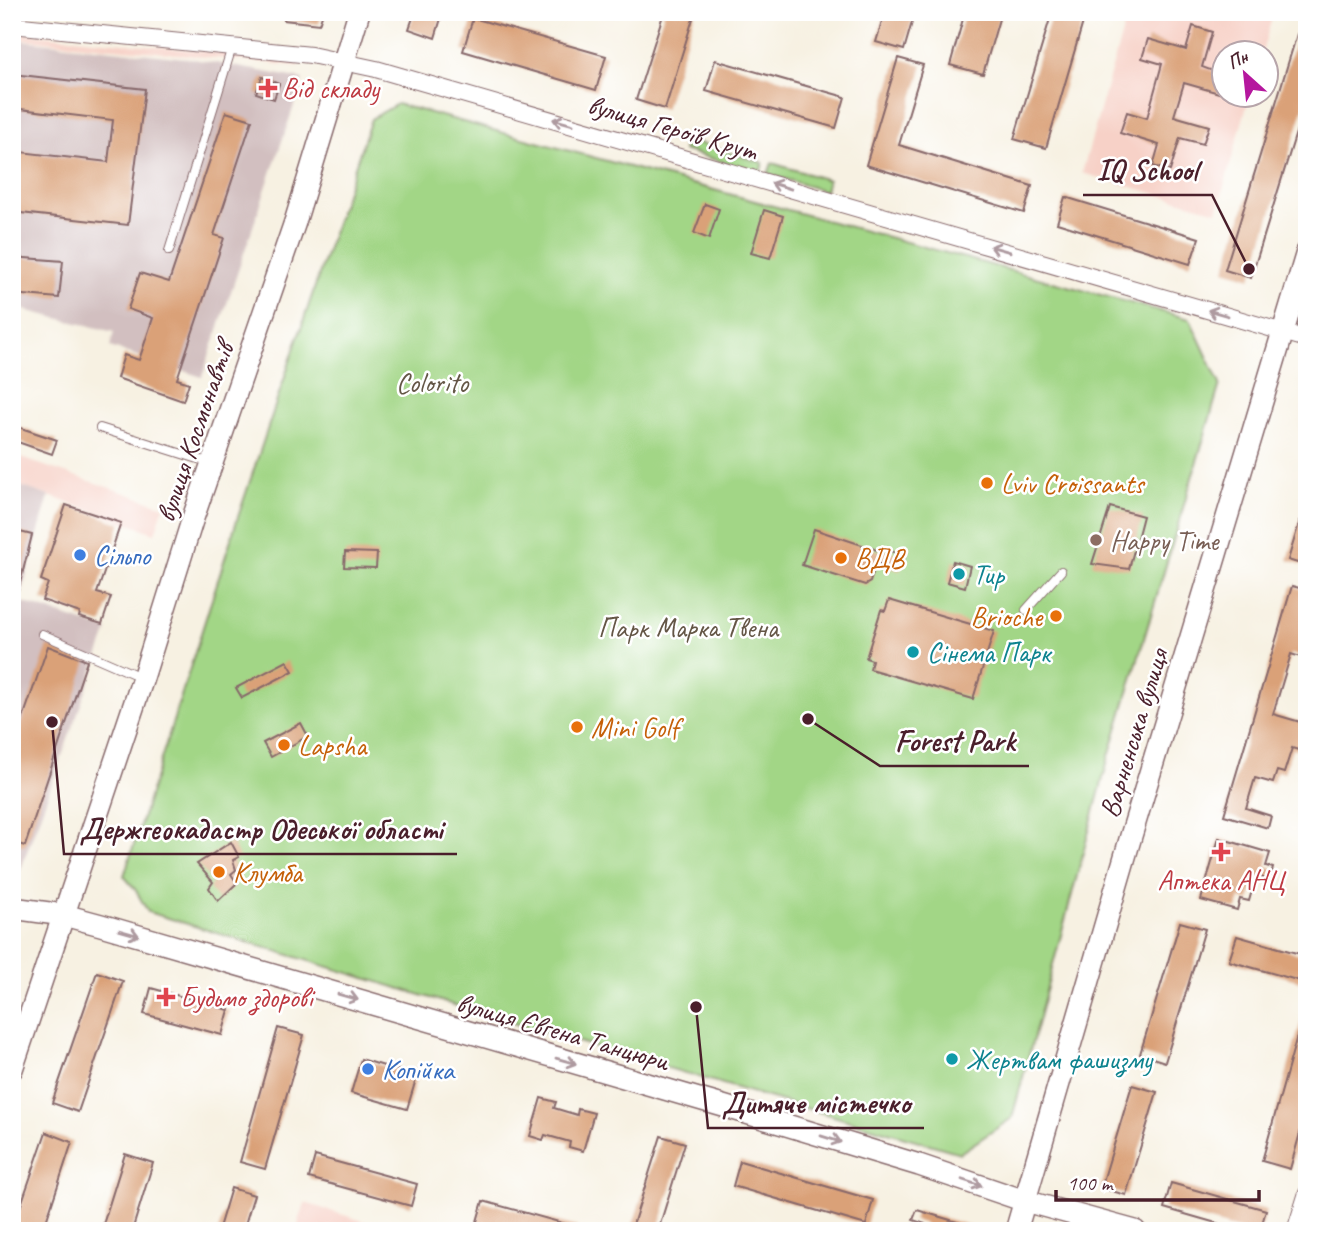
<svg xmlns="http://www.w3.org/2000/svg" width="1319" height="1243" viewBox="0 0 1319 1243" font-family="Caveat,sans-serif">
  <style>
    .built { fill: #f7d1c7 }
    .industrial { fill: #d2bfc0 }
    .green { fill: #a2d686; stroke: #767a58; stroke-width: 2 }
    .building { fill: #daa178 }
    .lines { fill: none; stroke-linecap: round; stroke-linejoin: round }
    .lane-casing { stroke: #87686b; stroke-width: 10 }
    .street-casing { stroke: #87686b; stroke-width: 18 }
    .secondary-casing { stroke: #87686b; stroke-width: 24 }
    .lane { stroke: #fff; stroke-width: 8 }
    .street { stroke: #fff; stroke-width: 16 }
    .secondary { stroke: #fff; stroke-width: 21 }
    .oneway { stroke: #ae9aa0 }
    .health-dot { fill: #e0444e; stroke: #fff; stroke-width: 2.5 }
    .food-dot { fill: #e8710a; stroke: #fff; stroke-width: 2.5 }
    .education-dot { fill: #8d6e63; stroke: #fff; stroke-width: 2.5 }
    .shop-dot { fill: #3f7fe0; stroke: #fff; stroke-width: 2.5 }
    .culture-dot { fill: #0f9aa8; stroke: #fff; stroke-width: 2.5 }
    .labels { text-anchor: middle; stroke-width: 5; stroke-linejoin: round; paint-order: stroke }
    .health-label { font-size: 28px; fill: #be3a42; stroke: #fff; text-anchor: start }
    .street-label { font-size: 28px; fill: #4a1f2b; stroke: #fff }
    .park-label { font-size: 28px; fill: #645646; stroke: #fff }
    .food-label { font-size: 28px; fill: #c56008; stroke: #fff; text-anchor: start }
    .education-label { font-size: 28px; fill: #785e54; stroke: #fff; text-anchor: start }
    .shop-label { font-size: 28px; fill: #366cbe; stroke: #fff; text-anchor: start }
    .culture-label { font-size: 28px; fill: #0d838f; stroke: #fff; text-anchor: start }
    .leader { fill: none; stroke: #4a1f2b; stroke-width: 2.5 }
    .callout-dot { fill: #4a1f2b; stroke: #fff; stroke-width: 2.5 }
    .callout-label { font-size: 30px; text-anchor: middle; font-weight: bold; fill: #4a1f2b; stroke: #fff; stroke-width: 5; stroke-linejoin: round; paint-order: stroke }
  </style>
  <rect width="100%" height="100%" fill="#fff"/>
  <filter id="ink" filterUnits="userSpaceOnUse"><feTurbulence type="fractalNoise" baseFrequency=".0143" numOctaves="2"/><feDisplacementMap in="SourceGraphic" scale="14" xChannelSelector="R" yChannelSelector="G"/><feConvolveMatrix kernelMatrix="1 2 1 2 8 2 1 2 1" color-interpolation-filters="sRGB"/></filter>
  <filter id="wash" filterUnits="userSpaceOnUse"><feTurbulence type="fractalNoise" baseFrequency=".00686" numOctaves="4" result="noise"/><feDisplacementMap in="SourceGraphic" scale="28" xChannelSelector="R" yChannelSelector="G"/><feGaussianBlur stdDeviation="1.57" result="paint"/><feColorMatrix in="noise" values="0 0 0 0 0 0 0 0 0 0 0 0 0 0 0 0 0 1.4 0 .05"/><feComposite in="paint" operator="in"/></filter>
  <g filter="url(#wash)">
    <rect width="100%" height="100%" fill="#f7f1e2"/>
    <!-- built -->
    <g class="built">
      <path d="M1128 12H1253L1272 18 1262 52H1224V94L1250 95 1217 211 1082 173Z"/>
      <path d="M12 32 296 60 299 66 12 38Z"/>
      <path d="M12 455 164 506 155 533 12 483Z"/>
      <path d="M305 1203 395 1231H296Z"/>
    </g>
    <!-- industrial -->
    <g class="industrial">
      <path d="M12 39 194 59 303 79 202 377 110 347 114 332 12 307Z"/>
      <path d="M12 483 49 496 19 601 108 630 19 873 12 872Z"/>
    </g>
    <!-- green -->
    <g class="green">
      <path d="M397 104 1190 319 1220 384 1109 756 1012 1118 960 1153 503 1020 148 912 135 889 124 876 237 520 371 119Z"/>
      <path d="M686 139 763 163 760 173 683 150Z"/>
      <path d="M772 163 828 180 825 191 768 174Z"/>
    </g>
    <g id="blocks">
      <!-- building -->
      <g class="building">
        <path d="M285 12H323L319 24 284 20Z"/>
        <path d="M415 12H443L435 38 409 29Z"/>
        <path d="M664 12H695L665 109 636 100Z"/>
        <path d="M885 12H915L904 50 876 42Z"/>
        <path d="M965 12H1001L983 74 950 65Z"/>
        <path d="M1052 12H1086L1046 148 1014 139Z"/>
        <path d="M473 18 606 56 596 90 463 51Z"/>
        <path d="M1193 26 1212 32 1202 67 1224 75 1219 93 1184 83 1174 116 1209 126 1203 144 1180 138 1170 171 1153 166 1159 145 1120 133 1127 112 1147 118 1162 64 1142 58 1148 39 1186 50Z"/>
        <path d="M1297 34 1307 37V97L1251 278 1225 270Z"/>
        <path d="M898 58 923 65 899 145 1032 186 1024 213 866 165Z"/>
        <path d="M715 60 845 97 836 128 706 91Z"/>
        <path d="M12 74 145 89 128 225 12 212V151L108 162 113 120 12 108Z"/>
        <path d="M262 77 279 84 274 99 256 93Z"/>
        <path d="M226 112 252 120 214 235 224 238 177 379 189 383 183 401 117 378 124 355 139 360 153 318 128 309 140 273 169 282Z"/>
        <path d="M1065 197 1199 238 1190 264 1057 223Z"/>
        <path d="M705 204 719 209 709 239 694 233Z"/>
        <path d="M764 210 783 216 770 258 751 253Z"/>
        <path d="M12 257 63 261 59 298 12 294Z"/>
        <path d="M12 425 57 440 52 454 12 440Z"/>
        <path d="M66 505 121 523 97 593 111 597 102 624 79 617 80 613 42 600 48 583 41 580Z"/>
        <path d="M1110 507 1143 516 1129 569 1092 564Z"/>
        <path d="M1304 507 1307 508V566L1288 560Z"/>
        <path d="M814 529 880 551 881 548 905 556 900 571 876 563 870 582 865 585 802 565Z"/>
        <path d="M12 530 32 535 16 599 12 598Z"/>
        <path d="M345 552 377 553 376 568 344 567Z"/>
        <path d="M953 561 970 566 965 587 947 582Z"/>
        <path d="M1292 586 1307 590V659L1291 654 1273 714 1307 724 1303 737 1307 738V746L1305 752 1292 748 1284 773 1277 771 1273 783 1255 778 1246 808 1271 816 1268 828 1224 815Z"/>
        <path d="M889 600 994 631 973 699 870 669 872 660 866 658 881 610 885 611Z"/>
        <path d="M48 646 87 661 25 846 12 842V737L16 738Z"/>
        <path d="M287 661 293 671 242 698 236 688Z"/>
        <path d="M301 723 308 736 271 757 263 743Z"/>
        <path d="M1219 838 1270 853 1266 866 1273 868 1270 880 1256 876 1249 901 1240 899 1237 910 1201 900Z"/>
        <path d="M231 842 239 857 233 860 236 870 231 874 237 883 218 901 209 888 213 882 197 864Z"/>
        <path d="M1180 922 1205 929 1165 1062 1140 1054Z"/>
        <path d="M1237 936 1307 956V983L1229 961Z"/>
        <path d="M97 972 123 981 78 1112 52 1103Z"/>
        <path d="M151 988 229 1010 222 1035 144 1014Z"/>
        <path d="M1304 1011H1307V1108L1290 1169 1262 1161Z"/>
        <path d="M278 1028 304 1035 265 1169 240 1162Z"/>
        <path d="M361 1059 417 1076 407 1109 351 1093Z"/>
        <path d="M1132 1085 1157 1092 1126 1195 1101 1188Z"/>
        <path d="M541 1098 556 1102 554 1108 577 1115 578 1109 594 1113 583 1151 569 1147 570 1142 545 1135 543 1140 530 1136Z"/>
        <path d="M46 1132 72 1142 43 1231H12Z"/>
        <path d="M661 1136 685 1143 658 1231H631Z"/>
        <path d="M125 1154 153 1163 132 1231H101Z"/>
        <path d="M315 1156 417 1184 411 1206 309 1178Z"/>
        <path d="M740 1161 873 1200 866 1225 733 1186Z"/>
        <path d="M1171 1183 1266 1210 1260 1231H1244L1164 1208Z"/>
        <path d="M231 1188 254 1195 243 1231H218Z"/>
        <path d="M483 1201 577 1227V1231H496L476 1225Z"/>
        <path d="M917 1210 977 1228 976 1231H923L925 1224 913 1220Z"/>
      </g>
    </g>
  </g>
  <g filter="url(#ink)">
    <use href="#blocks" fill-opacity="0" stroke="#87686b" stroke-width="2"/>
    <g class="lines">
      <defs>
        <g id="lane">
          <path d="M169 251 232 47"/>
          <path d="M100 428 211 463"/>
          <path d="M1026 610 1061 571"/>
          <path d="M42 634 143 678"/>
        </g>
        <g id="street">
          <path d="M12 25 311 55 376 69 1307 339"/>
          <path d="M1295 1231 1307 1193"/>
        </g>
        <g id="secondary">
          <path d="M12 908 64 915 101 925 723 1106 919 1165 1025 1201 1135 1231"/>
          <path d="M12 1069 143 678 192 521 295 222 359 12"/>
          <path d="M1016 1231 1131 836 1307 252"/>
        </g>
      </defs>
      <!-- lane casing -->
      <use href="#lane" class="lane-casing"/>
      <!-- street casing -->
      <use href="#street" class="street-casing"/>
      <!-- secondary casing -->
      <use href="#secondary" class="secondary-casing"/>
      <!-- lane -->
      <use href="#lane" class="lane"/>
      <!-- street -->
      <use href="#street" class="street"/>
      <!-- secondary -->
      <use href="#secondary" class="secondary"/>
    </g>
    <!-- one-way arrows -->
    <defs><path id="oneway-shaft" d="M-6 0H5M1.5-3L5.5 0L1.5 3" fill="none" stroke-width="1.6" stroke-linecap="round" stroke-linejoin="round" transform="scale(1.75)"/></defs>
    <g class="oneway">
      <use href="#oneway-shaft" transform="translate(563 122) rotate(-164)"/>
      <use href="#oneway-shaft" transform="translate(781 186) rotate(-163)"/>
      <use href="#oneway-shaft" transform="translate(1000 249) rotate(-164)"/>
      <use href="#oneway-shaft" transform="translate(1218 313) rotate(-164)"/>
      <use href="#oneway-shaft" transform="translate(129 933) rotate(16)"/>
      <use href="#oneway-shaft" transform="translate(348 997) rotate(16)"/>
      <use href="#oneway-shaft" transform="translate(566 1061) rotate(16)"/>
      <use href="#oneway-shaft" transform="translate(831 1139) rotate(17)"/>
      <use href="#oneway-shaft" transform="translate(972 1183) rotate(18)"/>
    </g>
  </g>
  <!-- markers -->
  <g class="health-dot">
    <path d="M264.5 77.5h7v7h7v7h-7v7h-7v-7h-7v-7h7z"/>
    <path d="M1217.5 841.5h7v7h7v7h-7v7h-7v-7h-7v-7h7z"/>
    <path d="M162.5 986.5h7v7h7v7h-7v7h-7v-7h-7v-7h7z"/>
  </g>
  <g class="food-dot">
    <circle cx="987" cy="483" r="7"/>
    <circle cx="841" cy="558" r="7"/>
    <circle cx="1056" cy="616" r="7"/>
    <circle cx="577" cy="727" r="7"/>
    <circle cx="284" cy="745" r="7"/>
    <circle cx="219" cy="872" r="7"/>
  </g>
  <circle class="education-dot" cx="1096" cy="540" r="7"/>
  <g class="shop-dot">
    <circle cx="80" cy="555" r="7"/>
    <circle cx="368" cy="1069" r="7"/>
  </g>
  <g class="culture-dot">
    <circle cx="959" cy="574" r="7"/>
    <circle cx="913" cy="652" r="7"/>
    <circle cx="952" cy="1059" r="7"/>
  </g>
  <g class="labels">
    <!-- health labels -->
    <g class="health-label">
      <text x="282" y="98">Від складу</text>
      <text x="1221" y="890" text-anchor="middle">Аптека АНЦ</text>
      <text x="180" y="1007">Будьмо здорові</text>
    </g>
    <!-- street labels -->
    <g class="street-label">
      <text transform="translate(673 127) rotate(16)" y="10">вулиця Героїв Крут</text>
      <text transform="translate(194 432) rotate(-71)" y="10">вулиця Космонавтів</text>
      <text transform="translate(1133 733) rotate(-73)" y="10">Варненська вулиця</text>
      <text transform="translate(563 1031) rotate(16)" y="10">вулиця Євгена Танцюри</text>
    </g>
    <!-- park labels -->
    <g class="park-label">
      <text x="432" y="392">Colorito</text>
      <text x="688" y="637">Парк Марка Твена</text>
    </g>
    <!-- food labels -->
    <g class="food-label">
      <text x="1001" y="493">Lviv Croissants</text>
      <text x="855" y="568">ВДВ</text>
      <text x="1042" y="626" text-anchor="end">Brioche</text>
      <text x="591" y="737">Mini Golf</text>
      <text x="298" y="755">Lapsha</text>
      <text x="233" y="882">Клумба</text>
    </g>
    <!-- education labels -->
    <g class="education-label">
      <text x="1110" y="550">Happy Time</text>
    </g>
    <!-- shop labels -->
    <g class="shop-label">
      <text x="94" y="565">Сільпо</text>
      <text x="382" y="1079">Копійка</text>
    </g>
    <!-- culture labels -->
    <g class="culture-label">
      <text x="973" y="584">Тир</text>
      <text x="927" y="662">Сінема Парк</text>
      <text x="966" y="1069">Жертвам фашизму</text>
    </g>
  </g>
  <!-- callouts -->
  <path class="leader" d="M1249 269L1212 195H1083M808 719L880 766H1029M52 722L64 854H457M696 1007L708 1128H924"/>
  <g class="callout-dot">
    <circle cx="1249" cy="269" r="7"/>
    <circle cx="808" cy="719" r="7"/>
    <circle cx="52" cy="722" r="7"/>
    <circle cx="696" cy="1007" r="7"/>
  </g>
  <g class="callout-label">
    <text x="1147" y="180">IQ School</text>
    <text x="955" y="751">Forest Park</text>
    <text x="261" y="839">Держгеокадастр Одеської області</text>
    <text x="816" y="1113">Дитяче містечко</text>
  </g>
  <!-- margin -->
  <rect width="1319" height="1243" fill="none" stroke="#fff" stroke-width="42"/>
  <!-- north arrow -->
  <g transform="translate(1245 74) rotate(333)"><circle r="33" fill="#ffffff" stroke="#b7a5aa" stroke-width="2"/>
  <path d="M0-5L12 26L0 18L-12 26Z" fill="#b5179e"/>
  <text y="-10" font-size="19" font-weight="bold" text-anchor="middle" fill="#4a1f2b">Пн</text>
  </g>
  <!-- scale -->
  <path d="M1056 1190v10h203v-10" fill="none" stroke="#4a1f2b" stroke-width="3.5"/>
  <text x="1067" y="1190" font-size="21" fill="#4a1f2b" stroke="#ffffff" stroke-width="5" paint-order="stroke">100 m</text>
</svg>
